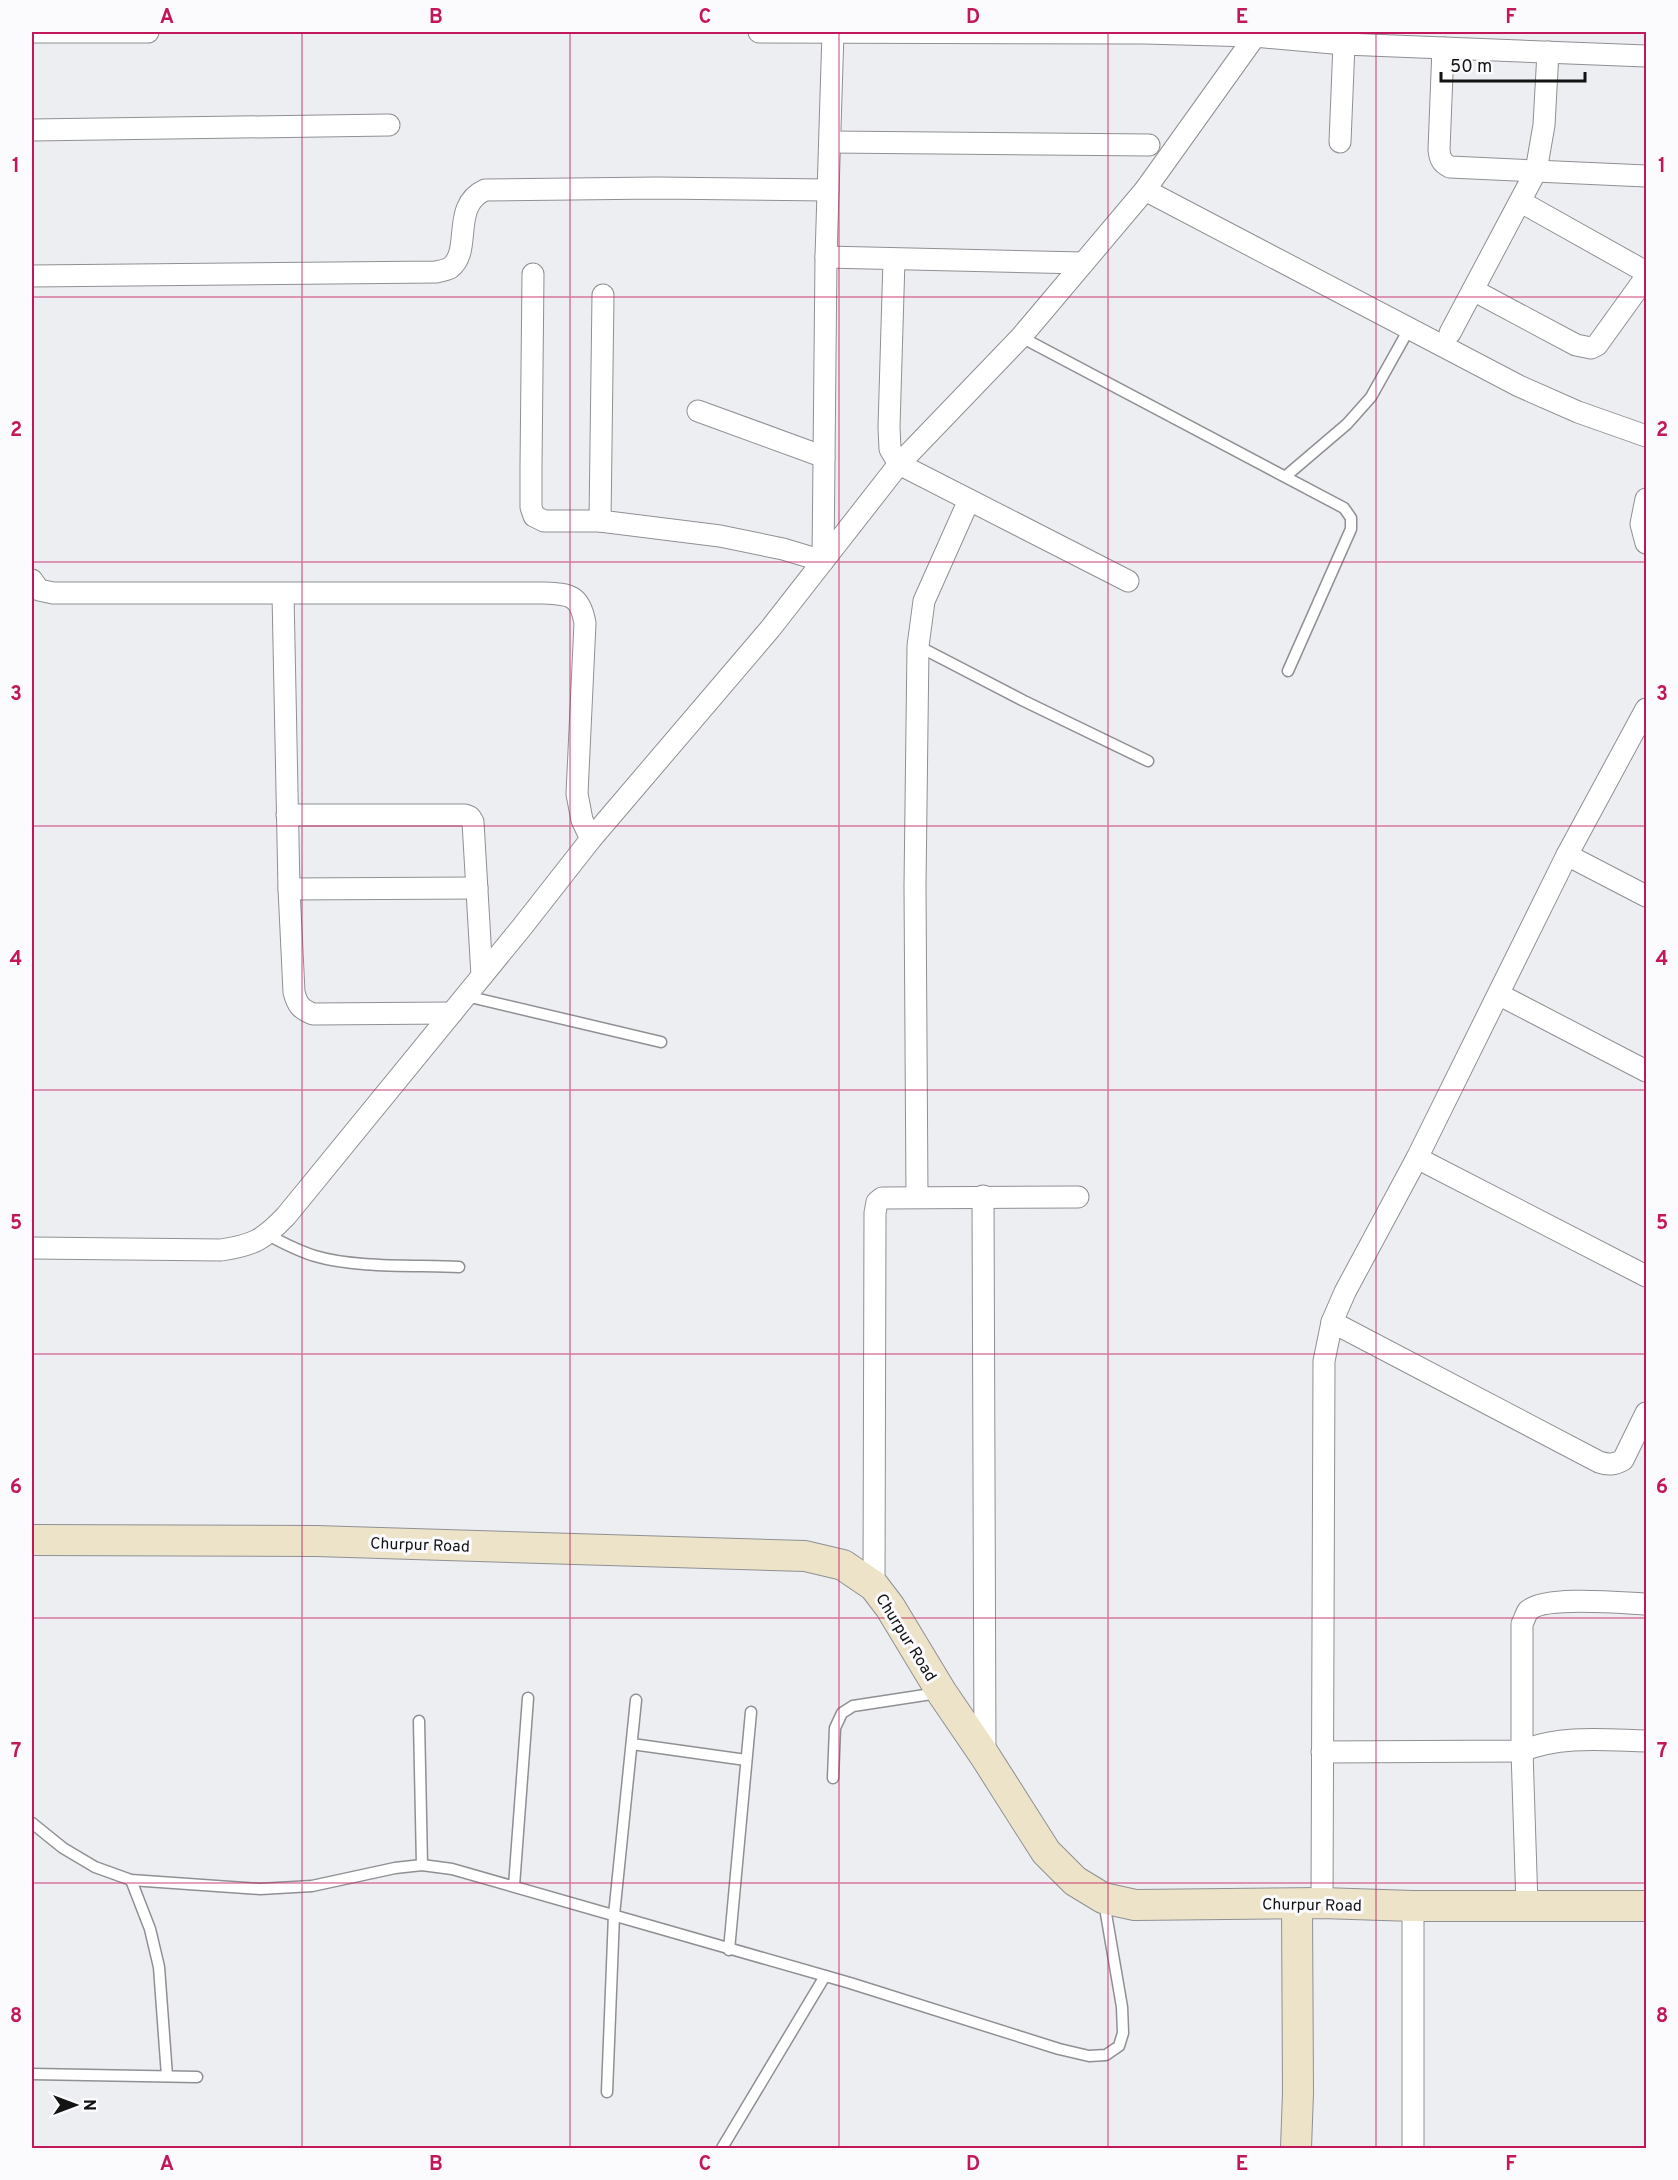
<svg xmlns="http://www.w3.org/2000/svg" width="1678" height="2180" viewBox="0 0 1678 2180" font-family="Overpass,sans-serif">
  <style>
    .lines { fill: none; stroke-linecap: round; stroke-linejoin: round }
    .lane-casing { stroke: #8f9093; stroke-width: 13 }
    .street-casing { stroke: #8f9093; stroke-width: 23 }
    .secondary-casing { stroke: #8f9093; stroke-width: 32 }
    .lane { stroke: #fff; stroke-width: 10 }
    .street { stroke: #fff; stroke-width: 21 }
    .secondary { stroke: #ede3c8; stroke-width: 30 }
    .grid { fill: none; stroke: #c2185b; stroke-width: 1.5; stroke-opacity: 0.55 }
    .labels { text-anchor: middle; stroke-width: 6; stroke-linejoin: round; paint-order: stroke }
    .street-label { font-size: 16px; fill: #131314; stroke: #fbfbfe }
    .neatline { fill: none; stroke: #c2185b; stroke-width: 2 }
    .grid-label { font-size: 20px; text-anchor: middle; font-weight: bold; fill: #c2185b }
  </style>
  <rect width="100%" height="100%" fill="#edeef2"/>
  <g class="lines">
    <defs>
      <g id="lane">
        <path d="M1021 337 1344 508 1351 518V529L1288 671"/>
        <path d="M1286 476 1347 424 1371 397 1409 329"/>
        <path d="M918 646 1024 701 1148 761"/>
        <path d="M466 996 661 1042"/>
        <path d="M268 1235C283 1243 298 1251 315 1256 354 1268 416 1265 459 1267"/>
        <path d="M419 1721 422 1865"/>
        <path d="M632 1744 746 1760"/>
        <path d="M833 1778 835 1728 842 1713 853 1706 938 1693"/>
        <path d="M32 1823 63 1848 95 1867 131 1880 260 1889 312 1886 395 1868 422 1865 452 1869 850 1983 1059 2049 1089 2056 1106 2055 1119 2046 1123 2033 1122 2007 1104 1902"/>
        <path d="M131 1880 150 1929 159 1967 167 2076"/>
        <path d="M514 1886 528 1698"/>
        <path d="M729 1950 751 1712"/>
        <path d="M32 2074 197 2077"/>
        <path d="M607 2092 614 1915 636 1700"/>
        <path d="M722 2148 825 1976"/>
      </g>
      <g id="street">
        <path d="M32 32H148"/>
        <path d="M759 32 1145 33 1254 36 1344 44 1646 56"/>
        <path d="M1443 48 1439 150C1440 159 1442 163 1450 167L1646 176"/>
        <path d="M32 130 389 125"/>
        <path d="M830 142 1149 145"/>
        <path d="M1340 142 1344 44"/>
        <path d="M1145 190 1519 386 1578 412 1646 436"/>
        <path d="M1521 202 1646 272"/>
        <path d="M826 257 1083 263"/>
        <path d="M894 260 889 427 890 449 899 464 1128 581"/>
        <path d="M533 274 531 466V507L534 516 544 521H600L720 536 783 549 823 561 826 257 833 32"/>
        <path d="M32 276 436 272C440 271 446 270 450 268 473 251 450 206 485 190L657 188 828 190"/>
        <path d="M1473 290 1576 345 1591 348 1597 345 1646 277"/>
        <path d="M1450 333 1536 171 1544 125 1548 52"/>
        <path d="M698 411 824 457"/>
        <path d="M1646 499 1641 524 1646 543"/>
        <path d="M600 521 603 295"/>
        <path d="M32 580 39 590 53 593H544C570 594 580 595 585 623L577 794 582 820 591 839"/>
        <path d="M283 594 289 889 294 992C297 1004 300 1009 313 1014L452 1013"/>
        <path d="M287 815H465L470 817 473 822 482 976"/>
        <path d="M1567 855 1646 896"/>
        <path d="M289 889 477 888"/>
        <path d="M1500 995 1646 1071"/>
        <path d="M1417 1158 1646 1276"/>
        <path d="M917 1196 915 886 918 646 924 601 969 500"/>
        <path d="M983 1196 985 1756"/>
        <path d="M32 1248 221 1250C254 1245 263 1240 286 1216L522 927 591 839 770 629 899 464 1021 337 1145 190 1258 32"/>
        <path d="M1332 1322 1599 1462C1608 1465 1614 1465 1623 1460L1646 1413"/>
        <path d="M874 1586 875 1213 877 1202 882 1198 1078 1197"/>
        <path d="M1322 1752 1522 1751C1561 1735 1605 1740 1646 1741"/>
        <path d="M1322 1903 1324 1361 1332 1322 1345 1292 1417 1158 1567 855 1646 709"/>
        <path d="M1527 1905 1522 1751V1624C1524 1620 1526 1614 1528 1611 1544 1595 1623 1603 1646 1604"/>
        <path d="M1413 2148V1906"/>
      </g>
      <g id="secondary">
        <path d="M32 1540 316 1541 805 1556 843 1565 874 1586 890 1607 942 1693 985 1756 1046 1852 1075 1881 1103 1898 1135 1905 1322 1903 1413 1906H1646"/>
        <path d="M1296 2148 1298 2093 1297 1904"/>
      </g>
    </defs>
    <!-- lane casing -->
    <use href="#lane" class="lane-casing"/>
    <!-- street casing -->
    <use href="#street" class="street-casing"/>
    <!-- secondary casing -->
    <use href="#secondary" class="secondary-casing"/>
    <!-- lane -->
    <use href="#lane" class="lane"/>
    <!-- street -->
    <use href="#street" class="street"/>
    <!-- secondary -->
    <use href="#secondary" class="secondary"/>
  </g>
  <!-- grid -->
  <path class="grid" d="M302 32V2148M570 32V2148M839 32V2148M1108 32V2148M1376 32V2148M32 297H1646M32 562H1646M32 826H1646M32 1090H1646M32 1354H1646M32 1618H1646M32 1883H1646"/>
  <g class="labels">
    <!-- street labels -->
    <g class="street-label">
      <text transform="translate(420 1544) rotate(2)" y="6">Churpur Road</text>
      <text transform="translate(907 1637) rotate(58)" y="6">Churpur Road</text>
      <text transform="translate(1312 1904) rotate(1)" y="6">Churpur Road</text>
    </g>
  </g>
  <!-- border -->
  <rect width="1678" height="2180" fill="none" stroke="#fbfbfe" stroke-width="66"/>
  <!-- north arrow -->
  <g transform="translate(75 2105) rotate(90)" stroke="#fbfbfe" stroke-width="4.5" paint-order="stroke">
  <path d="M0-4.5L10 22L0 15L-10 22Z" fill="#131314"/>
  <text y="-9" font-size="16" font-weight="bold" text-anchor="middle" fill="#131314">N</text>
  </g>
  <!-- scale -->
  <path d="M1441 72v9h144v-9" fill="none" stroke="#131314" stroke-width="3"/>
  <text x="1450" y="72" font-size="18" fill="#131314" stroke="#fbfbfe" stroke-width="4.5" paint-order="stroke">50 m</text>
  <rect x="33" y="33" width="1612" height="2114" class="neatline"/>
  <g class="grid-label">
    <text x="167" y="23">A</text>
    <text x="436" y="23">B</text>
    <text x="705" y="23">C</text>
    <text x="973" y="23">D</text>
    <text x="1242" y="23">E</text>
    <text x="1511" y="23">F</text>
    <text x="16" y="172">1</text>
    <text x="1662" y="172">1</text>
    <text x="16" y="436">2</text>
    <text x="1662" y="436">2</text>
    <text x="16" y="700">3</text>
    <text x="1662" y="700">3</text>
    <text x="16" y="965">4</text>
    <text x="1662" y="965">4</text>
    <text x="16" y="1229">5</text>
    <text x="1662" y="1229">5</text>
    <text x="16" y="1493">6</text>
    <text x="1662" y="1493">6</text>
    <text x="16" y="1757">7</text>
    <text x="1662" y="1757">7</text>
    <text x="16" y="2022">8</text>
    <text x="1662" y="2022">8</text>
    <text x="167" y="2170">A</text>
    <text x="436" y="2170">B</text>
    <text x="705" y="2170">C</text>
    <text x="973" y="2170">D</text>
    <text x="1242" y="2170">E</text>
    <text x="1511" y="2170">F</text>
  </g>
</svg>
